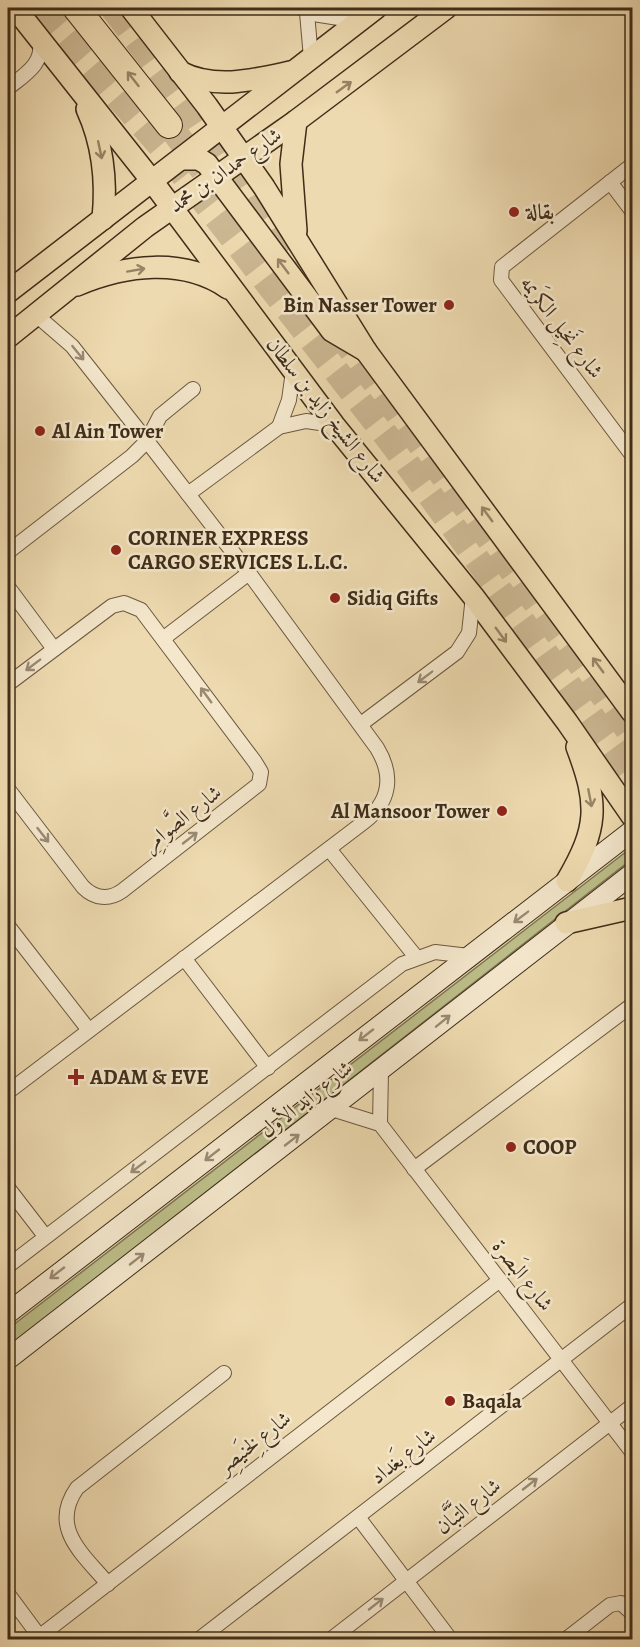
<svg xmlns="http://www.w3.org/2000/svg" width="640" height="1647" viewBox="0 0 640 1647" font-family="Alegreya,Amiri,serif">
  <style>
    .green { fill: #bcbe89; stroke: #7e7651; stroke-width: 1.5 }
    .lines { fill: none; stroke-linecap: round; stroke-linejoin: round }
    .highway-tunnel { stroke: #cbb792; stroke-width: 26; stroke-dasharray: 26 13; stroke-linecap: butt }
    .street-casing { stroke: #6b583f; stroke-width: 16 }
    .secondary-casing { stroke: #3f2d19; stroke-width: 22 }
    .primary-casing { stroke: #3f2d19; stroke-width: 24 }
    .highway-casing { stroke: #3f2d19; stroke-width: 28 }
    .street { stroke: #f4e7cc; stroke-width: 14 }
    .secondary { stroke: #f4e7cc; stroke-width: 20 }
    .primary { stroke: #eedab0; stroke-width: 21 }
    .highway { stroke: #eedab0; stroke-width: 26 }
    .oneway { stroke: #968464 }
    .oneway2 { stroke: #9a8a72 }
    .poi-dot { fill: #8f2418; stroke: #f4e7cc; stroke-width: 2 }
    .labels { text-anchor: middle; stroke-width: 5; stroke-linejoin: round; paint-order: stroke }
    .street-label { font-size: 21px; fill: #3f2d19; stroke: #f4e7cc }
    .poi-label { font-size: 21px; font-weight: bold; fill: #3f2d19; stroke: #f4e7cc; text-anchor: start }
  </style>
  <rect width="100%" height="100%" fill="#eedab0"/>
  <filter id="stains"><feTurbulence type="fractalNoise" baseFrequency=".00333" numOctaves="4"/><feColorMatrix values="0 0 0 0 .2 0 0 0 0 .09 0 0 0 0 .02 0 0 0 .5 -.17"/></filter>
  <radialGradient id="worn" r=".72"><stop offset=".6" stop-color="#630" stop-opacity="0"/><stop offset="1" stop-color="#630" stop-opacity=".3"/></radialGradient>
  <!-- green -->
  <path class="green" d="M627 851 632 859 8 1347V1329Z"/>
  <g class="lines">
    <!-- highway-tunnel -->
    <g class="highway-tunnel">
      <path d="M41 8 165 151 392 443 632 772"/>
      <path d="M113 8 198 121 297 270"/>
      <path d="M169 125 203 170"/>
      <path d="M337 330 632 735"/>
    </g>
    <defs>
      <g id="street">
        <path d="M303 8 307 13 311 58"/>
        <path d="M307 13 358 21"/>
        <path d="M8 88C24 75 46 63 39 39"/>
        <path d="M632 165 502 267 501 280 632 455"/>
        <path d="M610 182 632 211"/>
        <path d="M279 427 289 400 293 371"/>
        <path d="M188 494 279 427 306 421 334 425"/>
        <path d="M8 552 132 456 147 441 160 416 193 389"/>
        <path d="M8 587 54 649"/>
        <path d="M164 638 249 573"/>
        <path d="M8 684 112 606 124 603 141 610 255 762 261 772 259 784 122 891C109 900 95 899 83 887L8 789"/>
        <path d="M361 724 457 652 469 633 473 596"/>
        <path d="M329 849 416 957"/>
        <path d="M8 926 88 1029"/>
        <path d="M184 958 268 1068"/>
        <path d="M8 1092 364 822C390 802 394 776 377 748L249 573 147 441 72 346 35 314"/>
        <path d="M332 1109 380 1124 632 1452"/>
        <path d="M380 1124 381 1071"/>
        <path d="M414 1169 632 1005"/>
        <path d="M8 1188 45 1236"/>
        <path d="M8 1266 402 964 435 952 469 956"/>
        <path d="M358 1517 451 1640"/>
        <path d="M108 1584C83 1554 49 1528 77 1488L224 1373"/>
        <path d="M8 1594 42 1640"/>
        <path d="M35 1640 500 1280"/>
        <path d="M198 1640 632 1305"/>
        <path d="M330 1640 632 1406"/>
        <path d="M565 1640 610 1605 621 1603 632 1613"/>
      </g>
      <g id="secondary">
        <path d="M8 1313 632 831"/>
        <path d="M8 1359 632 874"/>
      </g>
      <g id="primary">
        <path d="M15 8 152 181 334 425 473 596 567 722 632 816"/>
        <path d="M131 8 207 106 264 187 366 351 632 712"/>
        <path d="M180 72C215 90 254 80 290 72"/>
        <path d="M87 109C103 144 107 180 103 219"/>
        <path d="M181 159H199L207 164 332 331 366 351"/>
        <path d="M296 231 291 164 296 121"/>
        <path d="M77 285C125 265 183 257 228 288"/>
        <path d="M8 292 376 8"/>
        <path d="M8 337 145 227 296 121 446 8"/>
        <path d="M567 881C598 828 599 805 577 747"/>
        <path d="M566 923 632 908"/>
      </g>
      <path id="highway" d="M76 8 169 125"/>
    </defs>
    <!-- street casing -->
    <use href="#street" class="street-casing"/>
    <!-- secondary casing -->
    <use href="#secondary" class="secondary-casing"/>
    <!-- primary casing -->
    <use href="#primary" class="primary-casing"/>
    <!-- highway casing -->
    <use href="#highway" class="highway-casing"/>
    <!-- street -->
    <use href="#street" class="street"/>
    <!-- secondary -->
    <use href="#secondary" class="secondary"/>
    <!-- primary -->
    <use href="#primary" class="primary"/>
    <!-- highway -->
    <use href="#highway" class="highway"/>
  </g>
  <!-- one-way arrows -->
  <defs><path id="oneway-shaft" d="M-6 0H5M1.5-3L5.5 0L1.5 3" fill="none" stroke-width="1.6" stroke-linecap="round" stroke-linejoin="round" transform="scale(1.5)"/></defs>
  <g class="oneway">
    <use href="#oneway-shaft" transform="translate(133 79) rotate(-128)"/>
    <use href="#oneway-shaft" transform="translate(344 87) rotate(-36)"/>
    <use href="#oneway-shaft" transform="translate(100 150) rotate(78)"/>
    <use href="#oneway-shaft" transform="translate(283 266) rotate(-127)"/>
    <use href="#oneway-shaft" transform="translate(136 270) rotate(-10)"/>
    <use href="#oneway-shaft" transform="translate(487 514) rotate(-126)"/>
    <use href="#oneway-shaft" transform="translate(501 635) rotate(54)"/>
    <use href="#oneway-shaft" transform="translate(598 665) rotate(-126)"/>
    <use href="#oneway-shaft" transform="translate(590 798) rotate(79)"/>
  </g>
  <g class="oneway2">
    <use href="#oneway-shaft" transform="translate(78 353) rotate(51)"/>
    <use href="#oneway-shaft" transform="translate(33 665) rotate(143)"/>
    <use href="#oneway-shaft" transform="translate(425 677) rotate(143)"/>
    <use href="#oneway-shaft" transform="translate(206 695) rotate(-126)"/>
    <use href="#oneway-shaft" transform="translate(43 835) rotate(52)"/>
    <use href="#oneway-shaft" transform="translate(190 838) rotate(-38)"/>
    <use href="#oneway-shaft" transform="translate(521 917) rotate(143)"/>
    <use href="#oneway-shaft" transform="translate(443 1021) rotate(-39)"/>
    <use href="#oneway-shaft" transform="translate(366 1035) rotate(142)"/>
    <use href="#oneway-shaft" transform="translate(292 1140) rotate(-38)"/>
    <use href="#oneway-shaft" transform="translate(212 1155) rotate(142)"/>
    <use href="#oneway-shaft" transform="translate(138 1167) rotate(143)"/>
    <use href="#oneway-shaft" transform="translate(137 1259) rotate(-38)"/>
    <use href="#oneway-shaft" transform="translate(57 1273) rotate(142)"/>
    <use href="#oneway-shaft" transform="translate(530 1484) rotate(-38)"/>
    <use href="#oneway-shaft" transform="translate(376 1604) rotate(-38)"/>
  </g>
  <!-- markers -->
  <g class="poi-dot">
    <circle cx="514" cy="212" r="6"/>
    <circle cx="449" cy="305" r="6"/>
    <circle cx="40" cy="431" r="6"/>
    <circle cx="116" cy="550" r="6"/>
    <circle cx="335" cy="598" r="6"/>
    <circle cx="502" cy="811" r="6"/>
    <path d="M73 1068h6v6h6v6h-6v6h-6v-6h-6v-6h6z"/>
    <circle cx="511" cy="1147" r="6"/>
    <circle cx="450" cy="1401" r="6"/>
  </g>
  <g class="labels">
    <!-- street labels -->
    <g class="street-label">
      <text transform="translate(225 170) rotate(-35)" y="7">شارع حمدان بن محمد</text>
      <text transform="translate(562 327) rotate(53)" y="7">شارع نَخِيل الكرَيمه</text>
      <text transform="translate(326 410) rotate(52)" y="7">شارع الشيخ زايد بن سلطان</text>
      <text transform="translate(182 818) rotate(-38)" y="7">شارع الصَّوامِر</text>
      <text transform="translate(306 1099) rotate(-38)" y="7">شارع زايد الأول</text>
      <text transform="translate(523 1275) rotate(52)" y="7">شارع البَصرة</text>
      <text transform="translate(254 1442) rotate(-38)" y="7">شارع لِخنَيصِر</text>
      <text transform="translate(403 1456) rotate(-38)" y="7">شارع بَغداد</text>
      <text transform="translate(468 1506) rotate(-38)" y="7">شارع التَّبَّان</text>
    </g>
    <!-- poi labels -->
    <g class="poi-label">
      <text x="526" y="219">بقالة</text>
      <text x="437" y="312" text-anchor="end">Bin Nasser Tower</text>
      <text x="52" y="438">Al Ain Tower</text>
      <text x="128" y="545">CORINER EXPRESS<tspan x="128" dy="24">CARGO SERVICES L.L.C.</tspan></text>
      <text x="347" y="605">Sidiq Gifts</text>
      <text x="490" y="818" text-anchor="end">Al Mansoor Tower</text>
      <text x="90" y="1084">ADAM &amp; EVE</text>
      <text x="523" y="1154">COOP</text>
      <text x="462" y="1408">Baqala</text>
    </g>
  </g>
  <!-- margin -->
  <rect width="640" height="1647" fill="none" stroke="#eedab0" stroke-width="30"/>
  <rect x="9" y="9" width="622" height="1629" fill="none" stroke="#3f2d19" stroke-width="3"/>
  <rect x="15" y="15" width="610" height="1617" fill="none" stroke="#3f2d19" stroke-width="1.5"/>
  <rect width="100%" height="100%" filter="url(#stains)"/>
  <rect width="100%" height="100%" fill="url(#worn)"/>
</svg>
